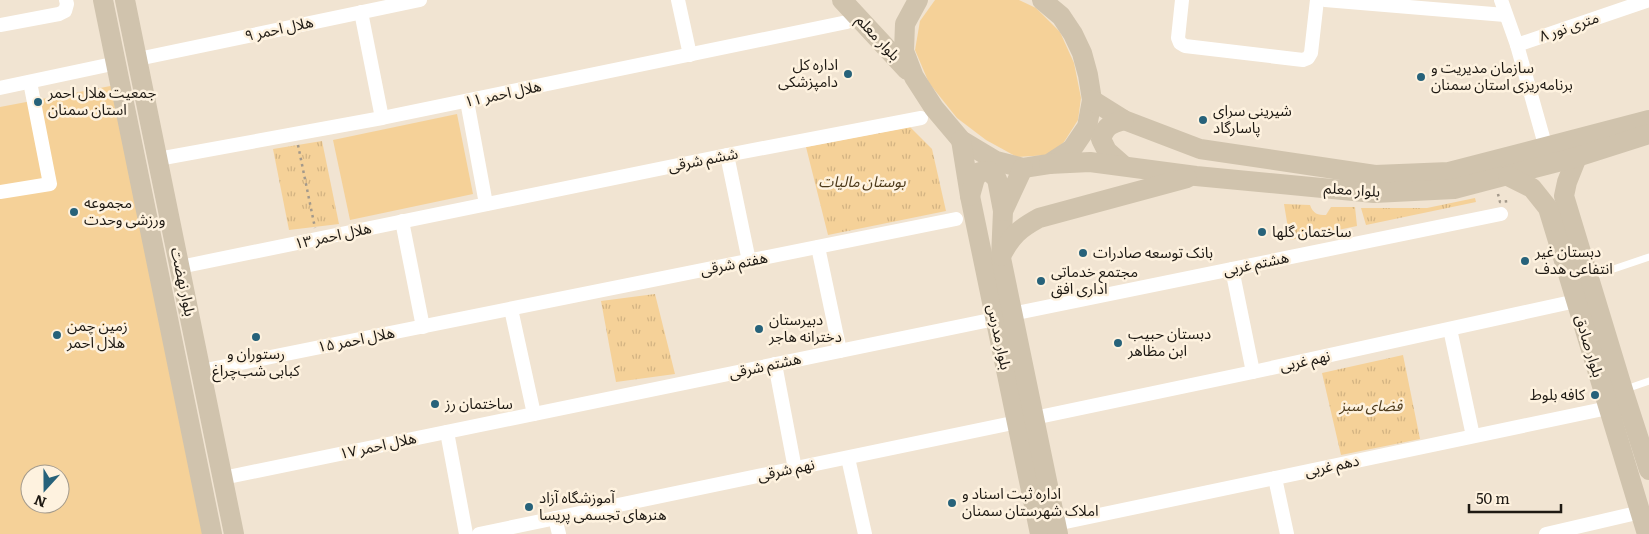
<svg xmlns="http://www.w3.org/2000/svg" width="1649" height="534" viewBox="0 0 1649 534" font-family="Literata,'Noto Sans Arabic',serif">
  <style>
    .grass { fill: #f5d198; fill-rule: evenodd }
    .park { fill: url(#park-tufts) }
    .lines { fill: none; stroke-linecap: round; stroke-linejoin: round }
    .path { stroke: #a3998b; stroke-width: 2.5; stroke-dasharray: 2.5 4; stroke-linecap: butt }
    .lane { stroke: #fff; stroke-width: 7 }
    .street { stroke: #fff; stroke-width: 14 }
    .secondary { stroke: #d0c3ad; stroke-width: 20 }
    .poi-dot { fill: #27627a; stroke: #fef2df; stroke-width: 2 }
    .labels { text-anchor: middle; stroke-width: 5; stroke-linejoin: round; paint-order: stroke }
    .street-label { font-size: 15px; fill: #1e1913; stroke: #fef2df }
    .poi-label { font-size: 15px; fill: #1e1913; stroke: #fef2df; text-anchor: start }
    .park-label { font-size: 15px; font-style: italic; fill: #4d3a1b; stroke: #fef2df }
  </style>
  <defs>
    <pattern id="park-tufts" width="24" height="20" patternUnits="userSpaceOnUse" patternTransform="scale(1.25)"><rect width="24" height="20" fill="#f5d198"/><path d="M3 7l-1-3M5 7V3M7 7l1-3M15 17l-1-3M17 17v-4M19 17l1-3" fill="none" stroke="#d2b382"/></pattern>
  </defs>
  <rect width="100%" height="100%" fill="#f1e4d2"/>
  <!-- grass -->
  <g class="grass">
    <path d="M935 0H1019L1036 8 1060 32 1074 63 1081 98 1078 120 1064 142 1048 155 1017 157 986 140 957 118 929 83 915 50 920 21Z"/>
    <path d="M121 84 212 534H0V107ZM30 474H60V504H30Z"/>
    <path d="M457 114 473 194 350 220 333 140Z"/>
  </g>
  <!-- park -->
  <g class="park">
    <path d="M910 127 932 149 946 211 828 235 806 147Z"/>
    <path d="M322 141 339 224 289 230 273 149Z"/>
    <path d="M1475 198 1476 202 1366 225 1361 208H1427Z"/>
    <path d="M1284 204 1310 205C1313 214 1318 215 1326 215L1331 207H1355L1357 226 1290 240Z"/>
    <path d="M655 294 675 374 616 382 601 301Z"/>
    <path d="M1403 355 1420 439 1341 455 1322 373Z"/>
  </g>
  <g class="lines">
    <!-- path -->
    <g class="path">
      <path d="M298 145 315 228"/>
      <path d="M1498 194 1500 202 1509 201"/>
    </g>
    <!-- lane -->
    <g class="lane">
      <path d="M1590 277 1649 257"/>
      <path d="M1626 389 1649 381"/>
    </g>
    <!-- street -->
    <g class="street">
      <path d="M678 0 690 55"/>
      <path d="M1182 0 1178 38 1180 43 1185 46 1303 60 1308 58 1311 53 1317 0"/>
      <path d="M1325 0 1505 15"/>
      <path d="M1501 0 1517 45 1546 148"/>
      <path d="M361 12 382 118"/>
      <path d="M0 25 59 14 65 11 67 4 66 0"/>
      <path d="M1517 45 1649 0"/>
      <path d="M138 59 420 0"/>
      <path d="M0 88 117 63"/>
      <path d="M467 101 486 204"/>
      <path d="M727 155 749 261"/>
      <path d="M158 159 382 118 847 22"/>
      <path d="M0 192 50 184 30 82"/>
      <path d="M402 221 423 327"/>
      <path d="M818 247 840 351"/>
      <path d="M180 267 727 155 921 118"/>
      <path d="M1232 269 1253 372"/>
      <path d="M511 309 534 414"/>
      <path d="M1012 314 1501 214"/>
      <path d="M1450 329 1473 436"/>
      <path d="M775 364 795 469"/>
      <path d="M201 371 956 219"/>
      <path d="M1034 418 1253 372 1576 301"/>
      <path d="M447 432 466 534"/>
      <path d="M848 458 865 534"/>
      <path d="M223 478 995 319"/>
      <path d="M1275 478 1287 534"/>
      <path d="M555 518 559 534"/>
      <path d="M1056 524 1608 408"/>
      <path d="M479 534 1017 422"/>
      <path d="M1546 534 1641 512"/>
    </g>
    <!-- secondary -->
    <g class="secondary">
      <path d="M103 0 212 534"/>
      <path d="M125 0 234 534"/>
      <path d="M842 0 907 70"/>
      <path d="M918 0 905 24 904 51 914 77 934 108 961 140 996 161 1023 168 1049 164 1072 149 1087 127 1092 100 1088 75 1082 53 1073 34 1061 16 1042 0"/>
      <path d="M1092 100 1124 120 1200 149 1375 175 1449 172 1649 120"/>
      <path d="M1124 120C1111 124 1106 125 1101 139L1107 151 1124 166"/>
      <path d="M961 140 970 196 1040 534"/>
      <path d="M1577 157 1567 182 1564 196 1623 390 1649 470"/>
      <path d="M1049 164 1090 162 1196 176 1374 193 1454 189 1577 157 1649 134"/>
      <path d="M1023 168 1003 211 1001 258 1058 534"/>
      <path d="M1508 176 1532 188 1548 208 1647 534"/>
      <path d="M970 196 975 178 980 172 989 171 997 179 1003 211"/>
      <path d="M1001 256C1012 235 1019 229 1039 218L1187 178"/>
    </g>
  </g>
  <!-- markers -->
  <g class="poi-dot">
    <circle cx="848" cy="74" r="5"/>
    <circle cx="1421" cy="77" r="5"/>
    <circle cx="38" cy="102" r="5"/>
    <circle cx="1203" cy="120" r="5"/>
    <circle cx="74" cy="212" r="5"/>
    <circle cx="1262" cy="232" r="5"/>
    <circle cx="1083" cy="253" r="5"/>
    <circle cx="1525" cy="261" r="5"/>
    <circle cx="1041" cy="281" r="5"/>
    <circle cx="759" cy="329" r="5"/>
    <circle cx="57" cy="335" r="5"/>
    <circle cx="256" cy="337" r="5"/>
    <circle cx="1118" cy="343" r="5"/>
    <circle cx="1595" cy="395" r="5"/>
    <circle cx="435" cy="404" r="5"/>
    <circle cx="952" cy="503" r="5"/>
    <circle cx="529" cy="507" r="5"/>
  </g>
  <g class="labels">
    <!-- street labels -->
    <g class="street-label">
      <text transform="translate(1569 27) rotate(-19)" y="5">۸ متری نور</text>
      <text transform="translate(279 29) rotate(-12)" y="5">هلال احمر ۹</text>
      <text transform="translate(878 38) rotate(47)" y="5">بلوار معلم</text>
      <text transform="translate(503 94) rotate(-12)" y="5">هلال احمر ۱۱</text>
      <text transform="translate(703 160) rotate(-11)" y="5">ششم شرقی</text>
      <text transform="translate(1352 190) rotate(4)" y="5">بلوار معلم</text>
      <text transform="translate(333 236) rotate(-12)" y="5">هلال احمر ۱۳</text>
      <text transform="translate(734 264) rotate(-11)" y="5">هفتم شرقی</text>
      <text transform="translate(1256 264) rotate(-12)" y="5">هشتم غربی</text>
      <text transform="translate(183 282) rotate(78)" y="5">بلوار نهضت</text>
      <text transform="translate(999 337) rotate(78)" y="5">بلوار مدرس</text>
      <text transform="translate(356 340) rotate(-11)" y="5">هلال احمر ۱۵</text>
      <text transform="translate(1589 346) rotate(73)" y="5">بلوار صادق</text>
      <text transform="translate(1305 361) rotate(-12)" y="5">نهم غربی</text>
      <text transform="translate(765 366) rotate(-12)" y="5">هشتم شرقی</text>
      <text transform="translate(378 446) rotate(-12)" y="5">هلال احمر ۱۷</text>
      <text transform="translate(1332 466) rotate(-12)" y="5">دهم غربی</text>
      <text transform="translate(786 470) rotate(-12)" y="5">نهم شرقی</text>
    </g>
    <!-- poi labels -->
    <g class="poi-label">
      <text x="838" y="70" text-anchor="end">اداره کل<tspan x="838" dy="17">دامپزشکی</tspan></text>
      <text x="1431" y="73">سازمان مدیریت و<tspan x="1431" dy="17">برنامه‌ریزی استان سمنان</tspan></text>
      <text x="48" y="98">جمعیت هلال احمر<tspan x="48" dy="17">استان سمنان</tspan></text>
      <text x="1213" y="116">شیرینی سرای<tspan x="1213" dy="17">پاسارگاد</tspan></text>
      <text x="84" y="208">مجموعه<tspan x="84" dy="17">ورزشی وحدت</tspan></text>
      <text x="1272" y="237">ساختمان گلها</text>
      <text x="1535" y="257">دبستان غیر<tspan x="1535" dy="17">انتفاعی هدف</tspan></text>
      <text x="1093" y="258">بانک توسعه صادرات</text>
      <text x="1051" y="277">مجتمع خدماتی<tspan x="1051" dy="17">اداری افق</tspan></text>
      <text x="769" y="325">دبیرستان<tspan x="769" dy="17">دخترانه هاجر</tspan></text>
      <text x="67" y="331">زمین چمن<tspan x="67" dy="17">هلال احمر</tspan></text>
      <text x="1128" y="339">دبستان حبیب<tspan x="1128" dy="17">ابن مظاهر</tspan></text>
      <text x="256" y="359" text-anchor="middle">رستوران و<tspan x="256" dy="17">کبابی شب‌چراغ</tspan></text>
      <text x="1585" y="400" text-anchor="end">کافه بلوط</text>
      <text x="445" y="409">ساختمان رز</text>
      <text x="962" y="499">اداره ثبت اسناد و<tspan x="962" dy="17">املاک شهرستان سمنان</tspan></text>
      <text x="539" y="503">آموزشگاه آزاد<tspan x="539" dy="17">هنرهای تجسمی پریسا</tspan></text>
    </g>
    <!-- park labels -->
    <g class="park-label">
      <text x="862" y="187">بوستان مالیات</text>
      <text x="1371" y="411">فضای سبز</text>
    </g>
  </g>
  <!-- north arrow -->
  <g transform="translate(45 489) rotate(201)"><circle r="24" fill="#fef2df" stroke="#a49b8d"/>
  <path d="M0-4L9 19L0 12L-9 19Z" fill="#27627a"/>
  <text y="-8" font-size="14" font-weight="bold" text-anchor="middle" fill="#1e1913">N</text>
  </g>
  <!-- scale -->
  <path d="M1469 504v8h92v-8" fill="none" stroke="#1e1913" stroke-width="2.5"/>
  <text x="1476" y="504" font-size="15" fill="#1e1913" stroke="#fef2df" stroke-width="4" paint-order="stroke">50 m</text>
</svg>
